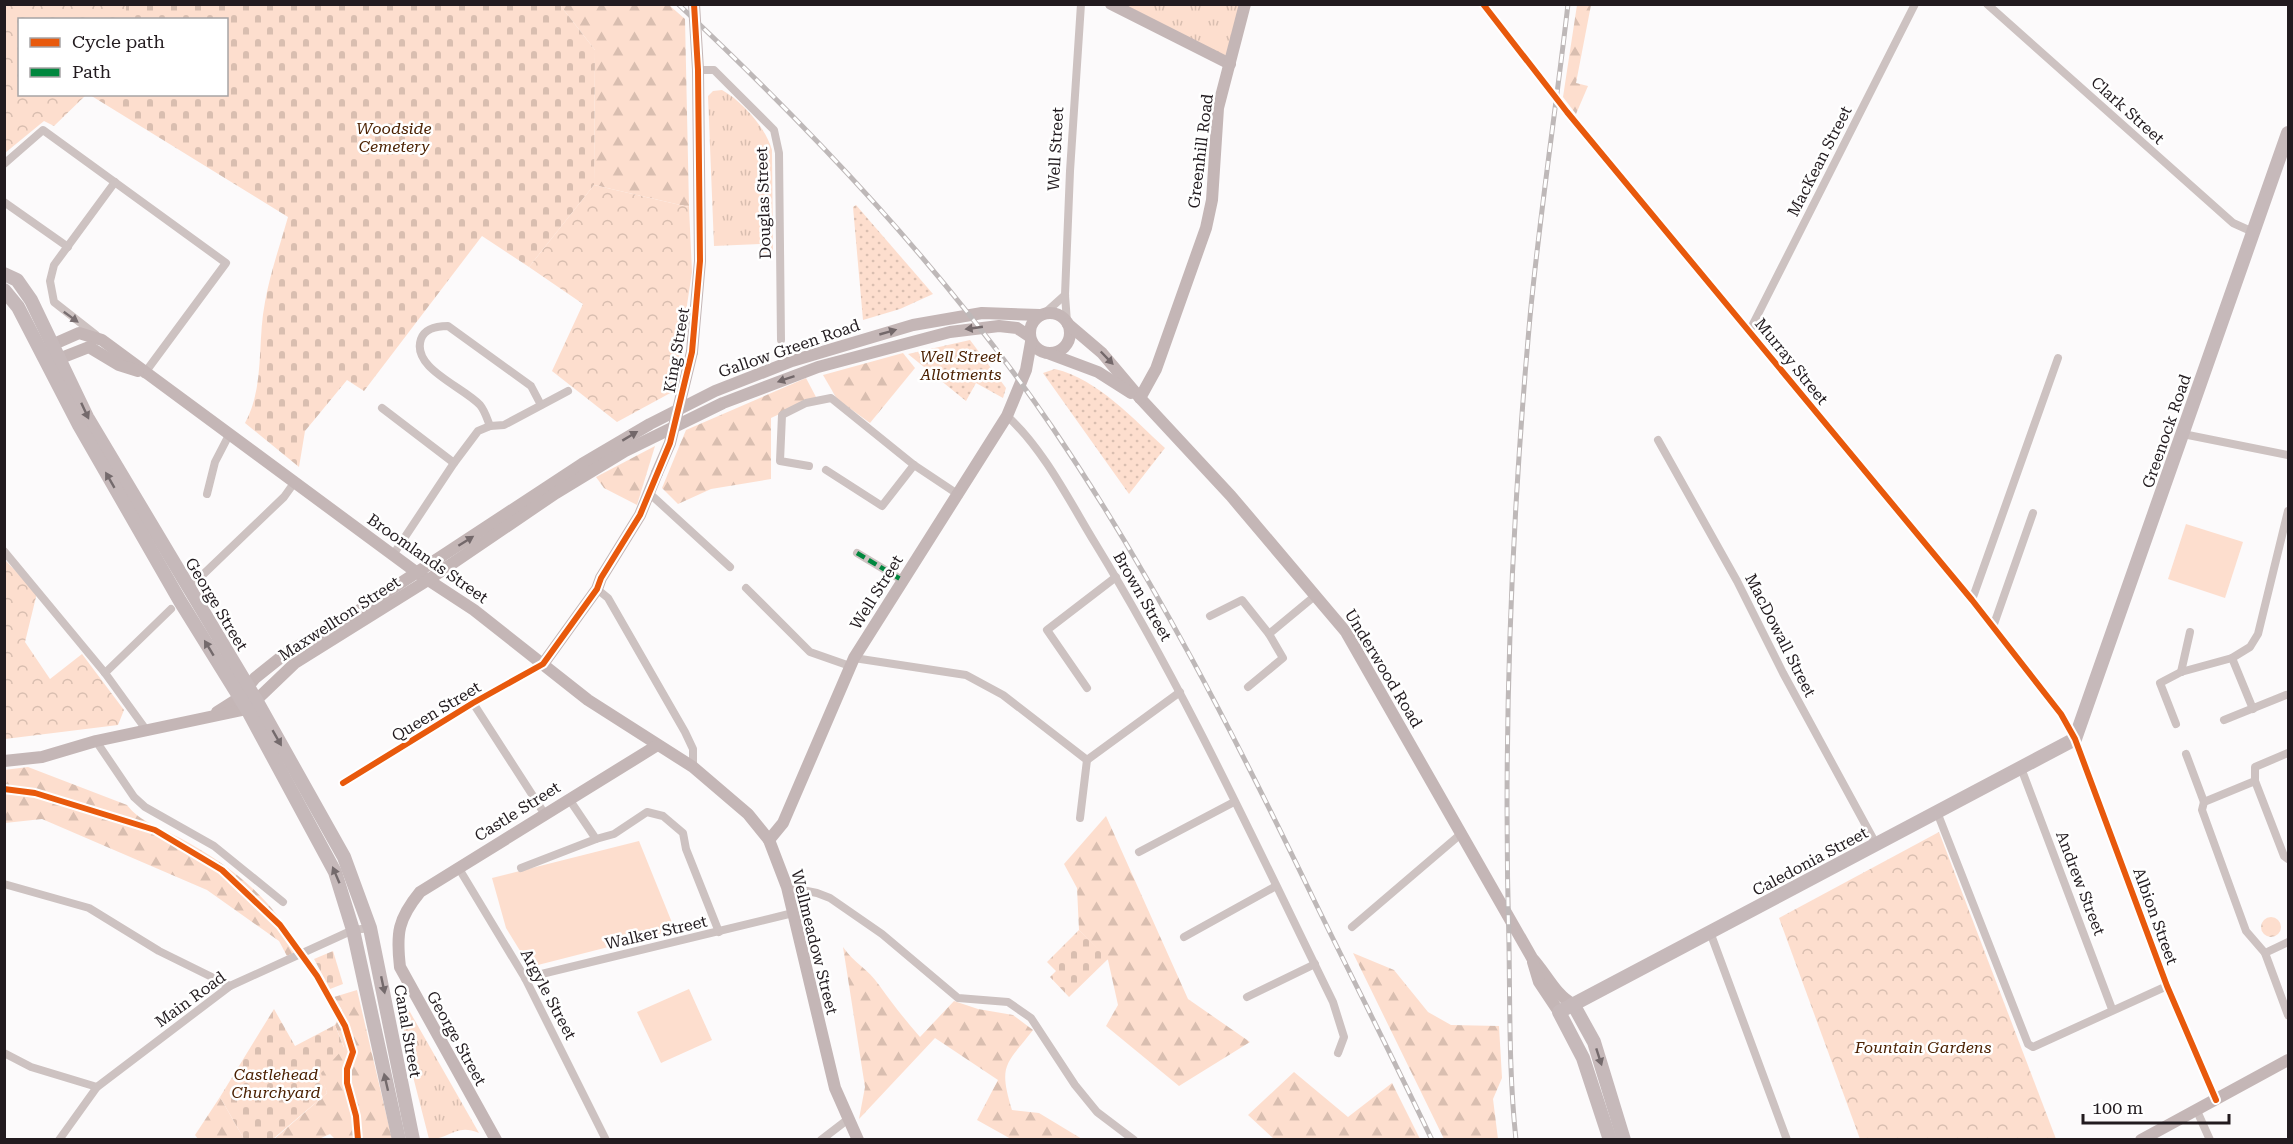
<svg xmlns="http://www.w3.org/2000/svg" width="2293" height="1144" viewBox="0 0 2293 1144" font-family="'Roboto Serif',serif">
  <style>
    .grass { fill: url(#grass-tufts) }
    .forest { fill: url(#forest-firs) }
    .cemetery { fill: url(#cemetery-stones) }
    .park { fill: url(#park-crowns) }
    .garden { fill: url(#garden-dots) }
    .pitch { fill: #fddece }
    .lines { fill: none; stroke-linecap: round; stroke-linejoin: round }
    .street { stroke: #cdc2c1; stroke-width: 8 }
    .secondary { stroke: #c4b6b6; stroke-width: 12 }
    .primary { stroke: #c6b9ba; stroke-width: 14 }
    .rail-casing { stroke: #beb8b8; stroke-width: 5 }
    .rail { stroke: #fff; stroke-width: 3; stroke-dasharray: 9; stroke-linecap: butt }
    .secondary-bridge { stroke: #c4b6b6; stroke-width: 12 }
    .quiet { stroke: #00873e; stroke-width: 4.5; stroke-dasharray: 9 4.5; stroke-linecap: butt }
    .cycleway-casing { stroke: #fff; stroke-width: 10 }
    .cycleway { stroke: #e8590c; stroke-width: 6 }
    .oneway { fill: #786e70 }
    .oneway2 { fill: #73686a }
    .oneway3 { fill: #746a6c }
    .labels { text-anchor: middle; stroke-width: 5; stroke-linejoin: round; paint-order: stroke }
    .street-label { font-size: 16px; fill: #221b1f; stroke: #fff }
    .park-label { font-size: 16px; font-style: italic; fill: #4b2102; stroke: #fff }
  </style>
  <defs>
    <pattern id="grass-tufts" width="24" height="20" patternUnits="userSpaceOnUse" patternTransform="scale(1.5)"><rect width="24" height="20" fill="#fddece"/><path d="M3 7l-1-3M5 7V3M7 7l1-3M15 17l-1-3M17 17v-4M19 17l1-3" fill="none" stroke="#d9beb0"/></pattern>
    <pattern id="forest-firs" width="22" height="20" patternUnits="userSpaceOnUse" patternTransform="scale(1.5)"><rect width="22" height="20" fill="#fddece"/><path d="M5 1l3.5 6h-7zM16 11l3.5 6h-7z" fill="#d9beb0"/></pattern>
    <pattern id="cemetery-stones" width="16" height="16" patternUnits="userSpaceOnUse" patternTransform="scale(1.5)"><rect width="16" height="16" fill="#fddece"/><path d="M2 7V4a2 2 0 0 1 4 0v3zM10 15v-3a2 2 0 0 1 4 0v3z" fill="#d9beb0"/></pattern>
    <pattern id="park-crowns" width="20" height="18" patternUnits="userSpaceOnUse" patternTransform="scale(1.5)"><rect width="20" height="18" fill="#fddece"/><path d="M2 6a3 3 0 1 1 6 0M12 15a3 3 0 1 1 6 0" fill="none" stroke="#d9beb0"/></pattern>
    <pattern id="garden-dots" width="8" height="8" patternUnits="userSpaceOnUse" patternTransform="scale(1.5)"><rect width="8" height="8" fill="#fddece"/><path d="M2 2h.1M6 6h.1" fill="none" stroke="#d9beb0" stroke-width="1.8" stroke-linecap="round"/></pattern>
  </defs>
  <rect width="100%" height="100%" fill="#fcfafb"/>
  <!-- grass -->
  <g class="grass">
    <path d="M1122 5H1240L1227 57Z"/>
    <path d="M722 90C742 101 766 128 772 150L773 257 761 258 760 244 714 246 708 96 713 91Z"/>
    <path d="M398 991 479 1133C455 1123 450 1140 429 1139L407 1053Z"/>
  </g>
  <!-- forest -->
  <g class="forest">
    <path d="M560 5H669L685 19 689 207 594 185 595 50Z"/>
    <path d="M1577 5H1591L1576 83 1588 86 1576 114 1563 97Z"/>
    <path d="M903 353 915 368 870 423 837 399 823 375Z"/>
    <path d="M806 378 816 397 771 418V479L711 489 678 504 662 488 686 430Z"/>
    <path d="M655 446 637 505 604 488 596 477Z"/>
    <path d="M28 767 127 805C140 822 161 828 180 838 225 862 280 902 297 951L287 956 279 941 207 890 42 819 5 823 4 770Z"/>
    <path d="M1106 816 1188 999 1250 1042 1179 1086 1106 1026 1118 1005 1108 960 1079 930 1077 888 1064 864Z"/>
    <path d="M843 947C853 962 869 970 879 985 892 1003 905 1020 920 1037L954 1001 978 1009 1013 1015 1033 1030C1006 1065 998 1064 1012 1110L1039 1113 1082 1139H1011L977 1120 998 1080 935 1038 859 1119 865 1087Z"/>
    <path d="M1353 953 1394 970 1428 1012 1451 1025 1499 1026 1502 1078 1493 1099 1498 1139H1444Z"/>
    <path d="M357 990 392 1139H335L330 1134 319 1139 273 1140 327 1093 320 1073 344 1047 335 1025 342 1010 334 997Z"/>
    <path d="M1294 1072 1348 1117 1392 1083 1420 1139H1274L1248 1115Z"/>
    <path d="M220 1097 244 1139H198L195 1135Z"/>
  </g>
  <!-- cemetery -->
  <g class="cemetery">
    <path d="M126 5H560L595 50 594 185 529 267 482 236 364 391 347 380 305 431 299 467 245 423C265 387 257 342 265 302 270 274 280 245 288 217L90 95 226 94V20L126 19Z"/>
    <path d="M1079 930 1108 959 1069 997 1050 977 1056 971 1047 962Z"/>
    <path d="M333 951 343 984 330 989 314 959Z"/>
    <path d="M274 1009 295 1046 335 1025 344 1048 321 1073 327 1093 273 1139H244L220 1097Z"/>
  </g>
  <!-- park -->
  <g class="park">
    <path d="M5 4 126 5V19L20 20V94L86 95 54 126 44 121 5 153Z"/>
    <path d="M594 185 689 207 692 272 674 391 617 422 552 371 583 304 529 267Z"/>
    <path d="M4 559 37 593 25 642 50 679 82 654 124 710 118 725 5 739Z"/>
    <path d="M1939 832 2056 1139H1860L1779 918Z"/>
    <circle cx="2271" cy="927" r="10"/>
  </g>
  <!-- garden -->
  <g class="garden">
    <path d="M856 205 933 294 900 309 863 320 853 207Z"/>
    <path d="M970 340 1006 388 1003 398 976 383 966 401 908 354Z"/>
    <path d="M1055 369C1099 380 1132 418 1165 448L1129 494 1043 373Z"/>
  </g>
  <!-- pitch -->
  <g class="pitch">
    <path d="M2186 524 2243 542 2225 598 2168 579Z"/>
    <path d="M639 841 675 930 530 967 506 928 492 878Z"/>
    <path d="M689 989 712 1040 661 1063 637 1012Z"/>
  </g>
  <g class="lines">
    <!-- street -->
    <g class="street">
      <path d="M1483 4 1567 112 1972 600 2061 714 2075 739 2167 986 2216 1100"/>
      <path d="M1987 4 2233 223 2253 232"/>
      <path d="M698 70H714L774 130 779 153 781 340"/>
      <path d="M4 164 43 130 226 263 144 374"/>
      <path d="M4 202 68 247"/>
      <path d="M1045 313 1065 295"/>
      <path d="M1067 322 1065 295 1070 171 1081 4"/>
      <path d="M1750 330 1915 4"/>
      <path d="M96 335 54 302 50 281 54 265 115 182"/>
      <path d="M382 408 454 463"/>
      <path d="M1007 416C1043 448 1070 502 1095 543 1185 690 1257 847 1333 1002L1344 1037 1338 1053"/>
      <path d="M490 426C487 419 485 411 480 405 462 386 411 368 421 339 425 328 438 326 448 326L531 386 541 405"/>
      <path d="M2183 434 2288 455"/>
      <path d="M1658 440 1737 581 1783 673 1876 844"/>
      <path d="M809 466 780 461 782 415 806 403 831 398 914 465 959 495"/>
      <path d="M826 470 882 506 914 465"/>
      <path d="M649 493 730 567"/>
      <path d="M207 494 215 462 229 435"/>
      <path d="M4 551 105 673 147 731"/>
      <path d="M857 553 902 580"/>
      <path d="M393 555 454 463 478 431 490 426 504 425 568 391"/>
      <path d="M189 588 284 497 294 483"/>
      <path d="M746 588 810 652 850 666"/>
      <path d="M597 589 608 598 685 732 693 749V767"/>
      <path d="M1972 600 2058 358"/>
      <path d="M1210 616 1242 600 1269 634"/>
      <path d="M1993 627 2033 513"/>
      <path d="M854 658 966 675 1003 695 1087 760 1080 818"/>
      <path d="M2232 658 2250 647 2258 634 2288 511"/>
      <path d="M2181 672 2190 632"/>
      <path d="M105 673 171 609"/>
      <path d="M1248 687 1283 658 1269 634 1316 595"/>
      <path d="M1087 688 1047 630 1116 577"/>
      <path d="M473 703 544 813"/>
      <path d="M2224 720 2286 695"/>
      <path d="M2176 724 2160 683 2181 672 2232 658 2253 709"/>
      <path d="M96 741 134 797 145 807 214 846 283 902"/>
      <path d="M2288 753 2255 767V781L2284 856 2288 859"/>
      <path d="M2186 754 2204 802"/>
      <path d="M1087 760 1180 692"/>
      <path d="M2021 768 2112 1009"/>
      <path d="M2255 781 2204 802 2202 810 2246 931 2265 953 2288 1015"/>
      <path d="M343 783 473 703 543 664"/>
      <path d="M569 799 596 839 614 834 647 812 663 816 683 833 686 849 719 932"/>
      <path d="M1937 812 2028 1044 2033 1047 2167 986"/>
      <path d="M1139 852 1234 802"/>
      <path d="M458 867 525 978 606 1140"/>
      <path d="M521 868 596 839"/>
      <path d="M4 884 89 908 159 951 230 986"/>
      <path d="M787 887 817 893 830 898 882 934 958 998 1008 1002 1031 1018 1075 1085 1097 1112 1134 1140"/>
      <path d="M1352 927 1462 833"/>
      <path d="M1710 932 1787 1140"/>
      <path d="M1184 937 1276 886"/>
      <path d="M2265 953 2288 942"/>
      <path d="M525 978 793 913"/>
      <path d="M1247 997 1315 964"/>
      <path d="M4 1053 31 1067 97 1087"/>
      <path d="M2197 1111 2210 1140"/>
      <path d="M59 1140 97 1087 230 986 353 930 370 928"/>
      <path d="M821 1140 847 1120"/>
    </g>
    <!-- secondary -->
    <g class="secondary">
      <path d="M1111 4 1230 64"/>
      <circle cx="1050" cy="333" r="20"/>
      <path d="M1068 324 1102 353 1140 398 1231 496 1346 632 1532 958C1546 973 1556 996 1573 1004"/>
      <path d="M54 344 79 333 102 340 416 572 474 610 588 700 693 767 748 814 769 840 787 887 835 1088 858 1140"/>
      <path d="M692 352 700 261 698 70 694 4"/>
      <path d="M1050 354 1098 372 1131 393"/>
      <path d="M61 358 89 347 119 365 138 371"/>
      <path d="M1140 398 1156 369 1206 228 1212 200 1218 108 1245 4"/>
      <path d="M543 664 597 589 601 578 640 515 657 473"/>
      <path d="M217 712 239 698 255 678 285 654 358 611 582 464 650 424 715 391 792 361 913 325 982 313 1040 315"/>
      <path d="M4 761 42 757 96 741 247 709 295 663 428 580 556 493 625 451 723 403 818 367 950 332 999 326 1017 328 1029 336"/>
      <path d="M769 840 783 823 854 658 1007 416 1026 370 1031 342"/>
      <path d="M1533 962 1539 982 1559 1012"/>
      <path d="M496 1140 400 967C396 933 398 919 420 892L656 746"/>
      <path d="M2141 1140 2288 1060"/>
    </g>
    <!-- primary -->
    <g class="primary">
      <path d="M4 274 17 280 31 300 87 417 256 700 344 857 370 928 413 1140"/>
      <path d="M4 290 18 307 79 425 180 601 247 709 335 872 353 930 399 1140"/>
      <path d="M1573 1004 1594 1042 1624 1140"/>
      <path d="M1610 1140 1583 1058 1559 1012 2075 739 2288 133"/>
    </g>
    <defs>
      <g id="rail">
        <path d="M678 4C815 133 946 271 1052 427 1153 576 1235 736 1313 898 1352 978 1393 1058 1432 1140"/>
        <path d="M1516 1140C1509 1075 1510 1010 1509 945 1503 735 1511 526 1530 317 1540 212 1556 109 1568 4"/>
      </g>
    </defs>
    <!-- rail casing -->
    <use href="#rail" class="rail-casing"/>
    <!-- rail -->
    <use href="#rail" class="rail"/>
    <!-- secondary-bridge -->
    <path class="secondary-bridge" d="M657 473 670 443 692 352"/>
    <!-- quiet -->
    <path class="quiet" d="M857 553 902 580"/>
    <defs>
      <g id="cycleway">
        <path d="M1483 4 1567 112 1972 600 2061 714 2075 739 2167 986 2216 1100"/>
        <path d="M343 783 473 703 543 664 597 589 601 578 640 515 670 443 692 352 700 261 698 70 694 4"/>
        <path d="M4 789 35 793 155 830 222 870 280 925 317 976 345 1026 353 1052 347 1069V1083L356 1116 358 1140"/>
      </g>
    </defs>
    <!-- cycleway casing -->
    <use href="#cycleway" class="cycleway-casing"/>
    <!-- cycleway -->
    <use href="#cycleway" class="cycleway"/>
  </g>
  <!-- one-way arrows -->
  <defs><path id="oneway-solid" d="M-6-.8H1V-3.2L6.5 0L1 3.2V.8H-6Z" transform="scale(1.5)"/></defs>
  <use class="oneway" href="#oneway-solid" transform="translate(71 317) rotate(36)"/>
  <g class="oneway2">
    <use href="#oneway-solid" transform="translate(974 328) rotate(172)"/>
    <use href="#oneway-solid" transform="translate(888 332) rotate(-16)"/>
    <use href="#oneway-solid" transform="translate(1107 358) rotate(46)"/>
    <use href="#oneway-solid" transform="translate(786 379) rotate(161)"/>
    <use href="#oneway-solid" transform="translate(630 436) rotate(-31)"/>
    <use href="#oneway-solid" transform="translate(466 541) rotate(-32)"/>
  </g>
  <g class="oneway3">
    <use href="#oneway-solid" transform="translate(85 411) rotate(65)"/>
    <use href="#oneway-solid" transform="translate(110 480) rotate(-120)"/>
    <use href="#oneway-solid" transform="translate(209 648) rotate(-121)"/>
    <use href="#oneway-solid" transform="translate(277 738) rotate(60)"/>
    <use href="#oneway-solid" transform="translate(336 875) rotate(-113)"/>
    <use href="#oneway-solid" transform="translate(383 985) rotate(78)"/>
    <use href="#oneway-solid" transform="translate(1599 1057) rotate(72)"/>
    <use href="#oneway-solid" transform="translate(386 1082) rotate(-103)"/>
  </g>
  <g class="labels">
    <!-- street labels -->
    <g class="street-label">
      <text transform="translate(2128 110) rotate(42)" y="6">Clark Street</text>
      <text transform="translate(1055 149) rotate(-87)" y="6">Well Street</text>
      <text transform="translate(1200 151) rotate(-83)" y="6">Greenhill Road</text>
      <text transform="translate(1819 161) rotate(-63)" y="6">MacKean Street</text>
      <text transform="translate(763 203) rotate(-92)" y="6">Douglas Street</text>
      <text transform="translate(789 348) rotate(-19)" y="6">Gallow Green Road</text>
      <text transform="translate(676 350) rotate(-80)" y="6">King Street</text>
      <text transform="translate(1792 361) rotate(51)" y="6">Murray Street</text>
      <text transform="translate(2166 431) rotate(-71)" y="6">Greenock Road</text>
      <text transform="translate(428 558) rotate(35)" y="6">Broomlands Street</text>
      <text transform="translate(876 592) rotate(-58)" y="6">Well Street</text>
      <text transform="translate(1143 596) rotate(60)" y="6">Brown Street</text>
      <text transform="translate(217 604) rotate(59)" y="6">George Street</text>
      <text transform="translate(339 618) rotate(-33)" y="6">Maxwellton Street</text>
      <text transform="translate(1781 635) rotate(63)" y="6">MacDowall Street</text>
      <text transform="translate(1384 668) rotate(59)" y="6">Underwood Road</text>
      <text transform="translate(436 711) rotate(-31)" y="6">Queen Street</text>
      <text transform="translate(517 811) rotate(-32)" y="6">Castle Street</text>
      <text transform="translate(1810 861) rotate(-28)" y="6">Caledonia Street</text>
      <text transform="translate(2081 883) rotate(69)" y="6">Andrew Street</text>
      <text transform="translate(2156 916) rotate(70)" y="6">Albion Street</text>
      <text transform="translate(656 932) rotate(-13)" y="6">Walker Street</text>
      <text transform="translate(815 942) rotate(76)" y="6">Wellmeadow Street</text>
      <text transform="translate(549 994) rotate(62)" y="6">Argyle Street</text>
      <text transform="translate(190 999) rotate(-36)" y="6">Main Road</text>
      <text transform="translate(408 1031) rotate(80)" y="6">Canal Street</text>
      <text transform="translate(457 1038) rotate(61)" y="6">George Street</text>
    </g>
    <!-- park labels -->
    <g class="park-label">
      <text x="394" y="134">Woodside<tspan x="394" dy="18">Cemetery</tspan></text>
      <text x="961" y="362">Well Street<tspan x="961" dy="18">Allotments</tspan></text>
      <text x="1923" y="1053">Fountain Gardens</text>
      <text x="276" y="1080">Castlehead<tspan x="276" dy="18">Churchyard</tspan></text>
    </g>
  </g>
  <!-- border -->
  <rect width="2293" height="1144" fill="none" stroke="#221b1f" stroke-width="12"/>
  <!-- legend -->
  <rect x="18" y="18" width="210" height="78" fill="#ffffff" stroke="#a7a4a5" stroke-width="1.5"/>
  <rect x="30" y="38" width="30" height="9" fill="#e8590c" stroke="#a7a4a5" stroke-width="1.5"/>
  <text x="72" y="48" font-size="18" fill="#221b1f">Cycle path</text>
  <rect x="30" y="68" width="30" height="9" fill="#00873e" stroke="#a7a4a5" stroke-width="1.5"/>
  <text x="72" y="78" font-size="18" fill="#221b1f">Path</text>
  <!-- scale -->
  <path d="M2083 1114v9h146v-9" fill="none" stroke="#221b1f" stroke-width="3"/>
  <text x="2092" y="1114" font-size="18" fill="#221b1f" stroke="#ffffff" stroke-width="4.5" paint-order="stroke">100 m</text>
</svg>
